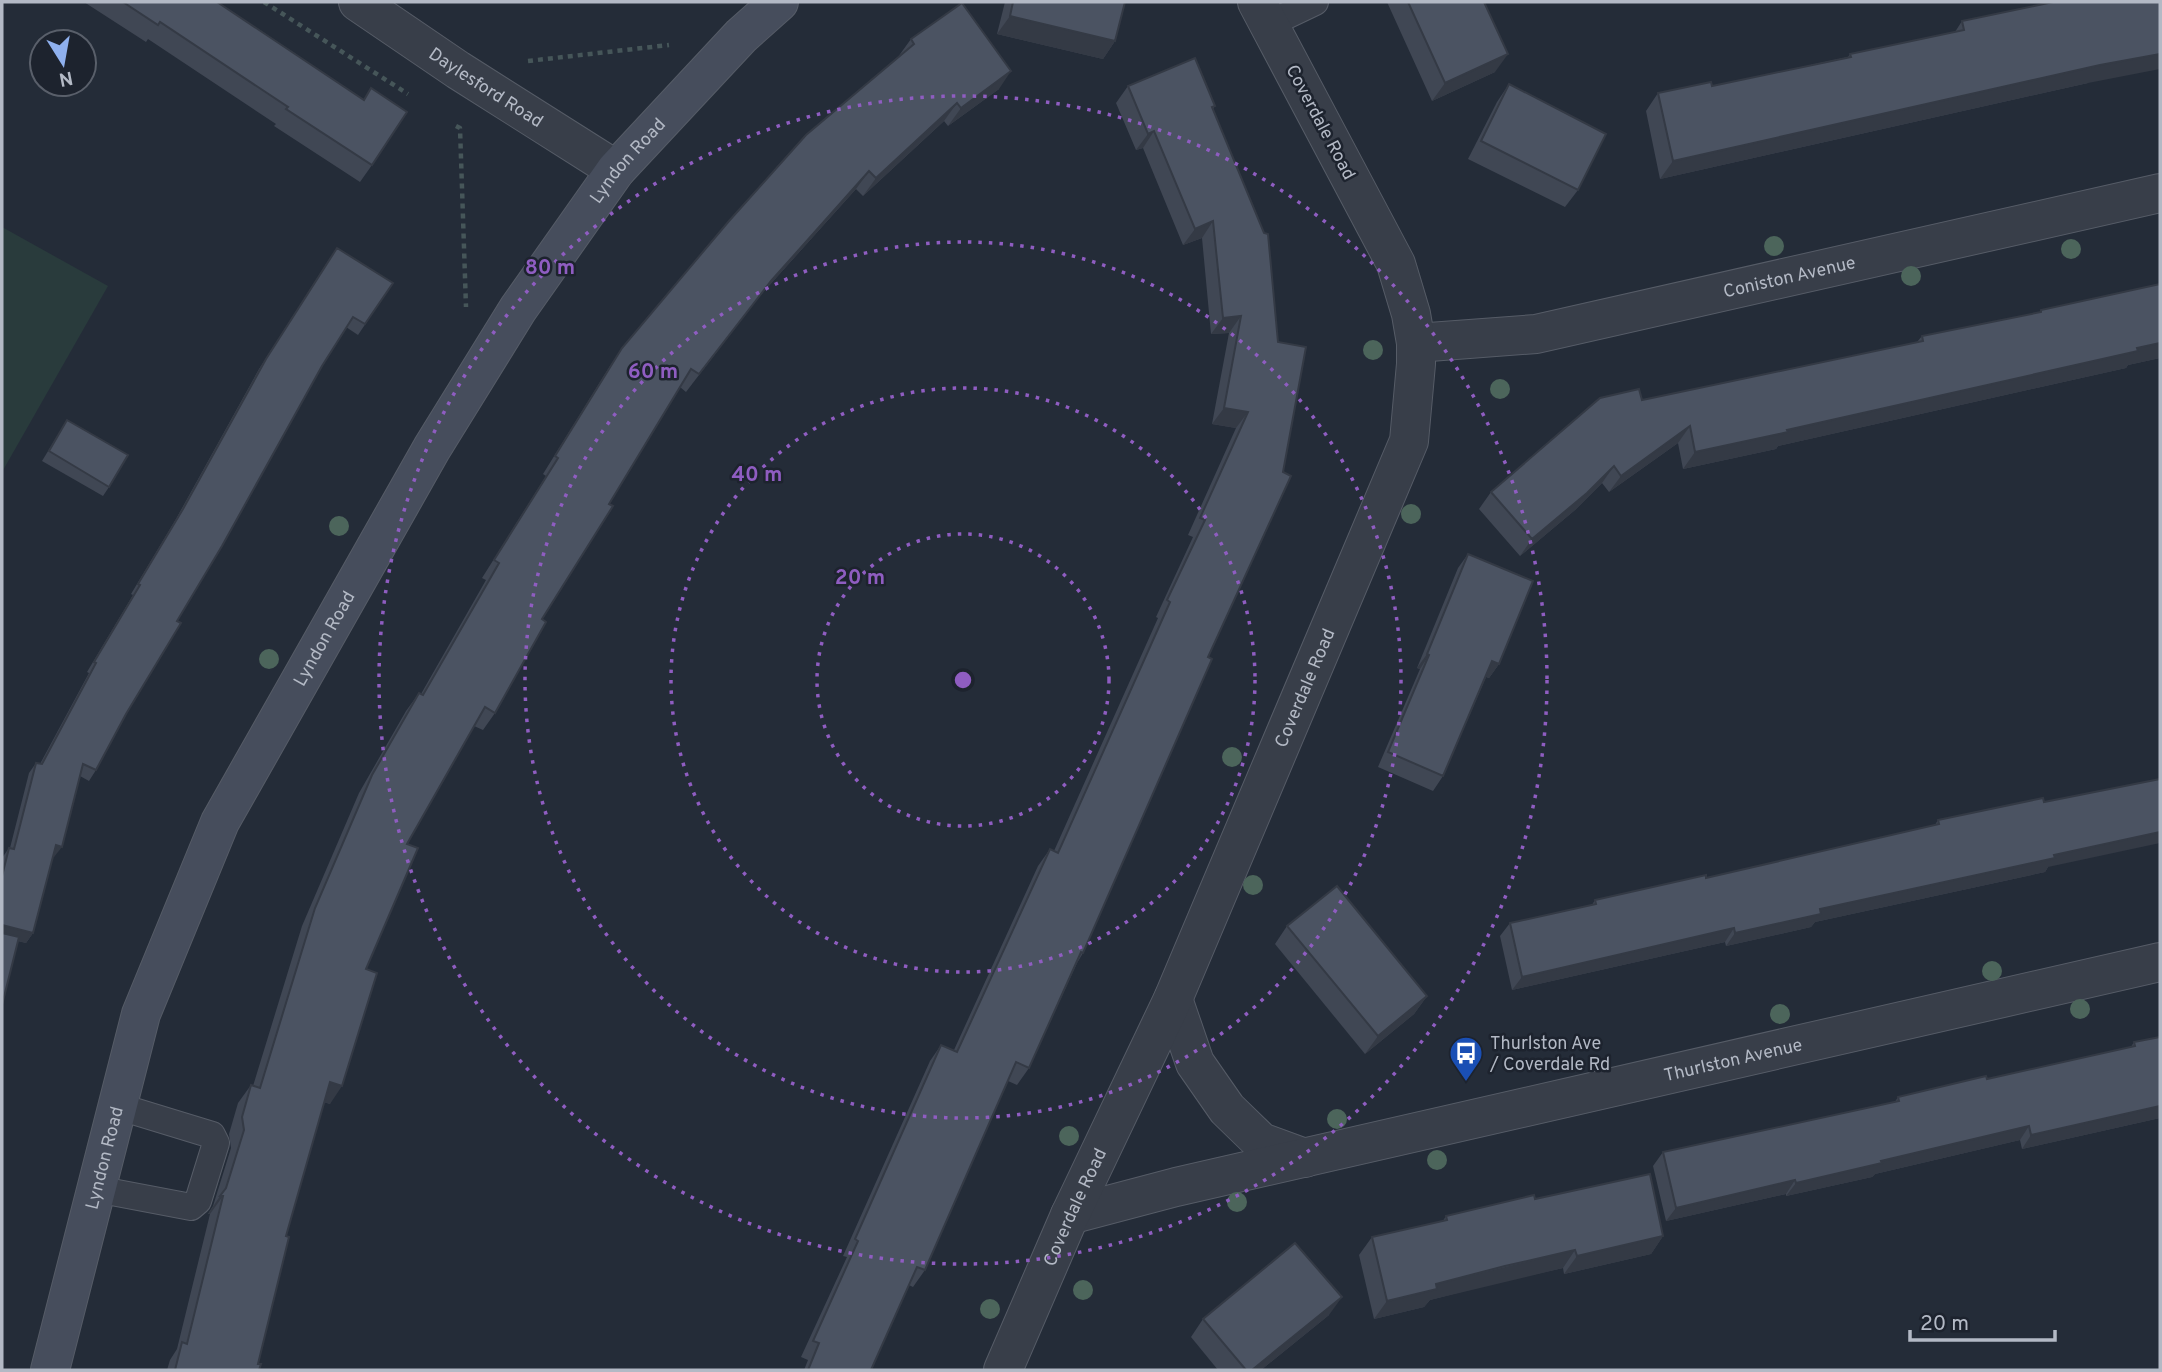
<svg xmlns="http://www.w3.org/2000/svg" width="2162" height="1372" viewBox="0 0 2162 1372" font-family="Overpass,sans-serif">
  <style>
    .green { fill: #293b3c }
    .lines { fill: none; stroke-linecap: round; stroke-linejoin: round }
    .lane-casing { stroke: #565c67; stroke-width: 28 }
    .street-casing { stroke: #565c67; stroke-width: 40 }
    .secondary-casing { stroke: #565c67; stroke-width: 40 }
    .path { stroke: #465659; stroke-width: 4.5; stroke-dasharray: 5 5; stroke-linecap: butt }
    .lane { stroke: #383e49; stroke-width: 26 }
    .street { stroke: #383e49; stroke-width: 38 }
    .secondary { stroke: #464d5c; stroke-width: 38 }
    .tree { fill: #4c655b }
    .wall { fill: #404754 }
    .shaded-wall { fill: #343a45 }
    .building { fill: #4b5362; stroke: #343a45; stroke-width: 2 }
    .ring { fill: none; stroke: #8f5dc1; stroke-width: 3.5; stroke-dasharray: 3.5 7 }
    .labels { text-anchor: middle; stroke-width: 5; stroke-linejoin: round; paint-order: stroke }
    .street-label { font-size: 18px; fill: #b3b9c5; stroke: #1d232e }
    .poi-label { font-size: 18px; fill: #b3b9c5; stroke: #1d232e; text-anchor: start }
    .centre { fill: #8f5dc1; stroke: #1d232e; stroke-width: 3.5 }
    .ring-label { font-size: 21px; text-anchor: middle; font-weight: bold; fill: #8f5dc1; stroke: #1d232e; stroke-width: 5; stroke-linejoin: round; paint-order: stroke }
  </style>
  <rect width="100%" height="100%" fill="#242c38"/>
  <!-- green -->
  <path class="green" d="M2 227 108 286 2 472Z"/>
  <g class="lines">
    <defs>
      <g id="lane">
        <path d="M1269 24 1315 2"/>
        <path d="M96 1189 191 1207 198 1201 216 1143 212 1135 117 1106"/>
      </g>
      <g id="street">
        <path id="s1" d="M358 2 458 70 616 170"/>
        <path id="s2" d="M1416 343 1536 334 2160 193"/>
        <path d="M1173 999 1195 1063 1227 1109 1261 1142 1305 1158"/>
        <path id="s3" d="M1070 1215 1176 1187 2160 962"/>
        <path id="s4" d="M1003 1370 1070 1215 1173 999 1409 441 1416 364V343L1411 314 1396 264 1257 2"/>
      </g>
      <g id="secondary">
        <path id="s5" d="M50 1370 141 1014 220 822 432 448 518 309 616 170 741 36 779 2"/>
      </g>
    </defs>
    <!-- lane casing -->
    <use href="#lane" class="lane-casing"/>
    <!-- street casing -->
    <use href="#street" class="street-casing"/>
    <!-- secondary casing -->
    <use href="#secondary" class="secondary-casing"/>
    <!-- path -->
    <g class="path">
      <path d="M264 2 408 94"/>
      <path d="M528 61 669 45"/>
      <path d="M456 126 460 128 466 307"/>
    </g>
    <!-- lane -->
    <use href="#lane" class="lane"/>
    <!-- street -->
    <use href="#street" class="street"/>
    <!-- secondary -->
    <use href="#secondary" class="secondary"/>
  </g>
  <!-- trees -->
  <g class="tree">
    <circle cx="1774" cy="246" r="10"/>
    <circle cx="2071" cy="249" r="10"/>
    <circle cx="1911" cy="276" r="10"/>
    <circle cx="1373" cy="350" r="10"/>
    <circle cx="1500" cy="389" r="10"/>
    <circle cx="1411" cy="514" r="10"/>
    <circle cx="339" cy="526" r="10"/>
    <circle cx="269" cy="659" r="10"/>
    <circle cx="1232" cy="757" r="10"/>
    <circle cx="1253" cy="885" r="10"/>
    <circle cx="1992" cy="971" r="10"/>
    <circle cx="2080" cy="1009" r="10"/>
    <circle cx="1780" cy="1014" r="10"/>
    <circle cx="1337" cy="1119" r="10"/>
    <circle cx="1069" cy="1136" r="10"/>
    <circle cx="1437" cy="1160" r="10"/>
    <circle cx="1237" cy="1202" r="10"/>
    <circle cx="1083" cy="1290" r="10"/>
    <circle cx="990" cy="1309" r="10"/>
  </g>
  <!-- wall -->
  <g class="wall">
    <path d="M84 2H217L372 165 360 182 274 126 276 124 148 39 146 42Z"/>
    <path d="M1005 2H1125L1115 41 1103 59 997 34Z"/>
    <path d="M1387 2H1484L1495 72 1432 101Z"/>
    <path d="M1962 21 2088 83 1660 179 1646 111 1658 93 1712 86 1848 57 1850 54 1955 32Z"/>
    <path d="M911 39 999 89 948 126 944 121 863 196 856 189 758 298 686 392 680 387 609 504 542 619 495 713 483 730 474 726 407 844 366 969 330 1104 324 1102 286 1236 258 1364 259 1370H167L170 1360 177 1349 210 1214H208L213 1206 231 1148 229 1134 238 1103 251 1085 253 1086 302 926 359 793 406 711 419 693 421 694 486 580 482 578 546 476 543 474 610 366 622 348 898 57Z"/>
    <path d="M1509 84 1578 190 1565 207 1468 159 1497 102Z"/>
    <path d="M1128 86 1215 106 1213 109 1278 342 1208 657 1083 953 1077 963 1029 1068 1017 1085 1008 1081 925 1270 913 1287 909 1285 871 1370H804L808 1360 801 1357 847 1257 843 1256 930 1061 941 1045 954 1050 1038 866 1050 849 1054 851 1158 618 1156 617 1193 537 1188 535 1236 428 1212 424 1229 333 1211 334 1202 238 1183 245 1143 148 1136 150 1116 103Z"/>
    <path d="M330 258 393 283 358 335 346 327 322 366 177 621 96 770 89 781 80 776 54 857 53 856 33 933 26 943 18 941 2 1005V858L9 848H10L29 773 36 763 40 764 89 673 87 672 133 595 131 594 176 519 259 369Z"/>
    <path d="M2160 284V358L2128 365 2126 368 1778 446 1776 449 1683 469 1678 443 1609 492 1602 483 1575 510 1520 556 1479 509 1491 492 1642 400 1917 342 1922 336 2039 313 2041 310Z"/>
    <path d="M67 420 109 487 103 496 42 461Z"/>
    <path d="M1468 554 1499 664 1489 678 1486 677 1443 776 1433 791 1378 767 1420 669 1417 668 1458 568Z"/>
    <path d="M1938 820 2048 867 2045 872 1815 922 1811 927 1726 946 1725 942 1512 990 1500 936 1510 923 1592 905 1595 900 1706 878 1935 825Z"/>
    <path d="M1287 926 1427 996 1414 1014 1365 1054 1275 944Z"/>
    <path d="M2160 1037V1118L2022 1149 2020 1140 1875 1174 1872 1177 1786 1196V1194L1666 1221 1653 1166 1663 1152 1895 1102 1898 1097 1987 1079 2131 1047 2134 1042Z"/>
    <path d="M1535 1199 1663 1236 1651 1254 1564 1274 1563 1268 1492 1284 1430 1300 1424 1307 1374 1319 1359 1255 1372 1237 1443 1221 1446 1216Z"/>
    <path d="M1329 1315 1261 1370H1218L1191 1337 1203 1319Z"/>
  </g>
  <!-- shaded-wall -->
  <g class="shaded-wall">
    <path d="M1010 16 1115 41 1103 59 997 34Z"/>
    <path d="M1508 54 1495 72 1432 101 1445 83Z"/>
    <path d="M2160 54V69L2088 83 1660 179 1673 161 2100 65Z"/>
    <path d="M1011 71 999 89 948 126 961 108Z"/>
    <path d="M957 103 944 121 863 196 876 178Z"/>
    <path d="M1154 131 1143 148 1136 150 1148 134Z"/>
    <path d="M869 171 856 189 758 298 686 392 771 281Z"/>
    <path d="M1213 221 1202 238 1183 245 1195 229Z"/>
    <path d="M1241 316 1229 333 1211 334 1223 318Z"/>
    <path d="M2160 343V358L2128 365 2126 368 1778 446 1776 449 1683 469 1695 452Z"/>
    <path d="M1224 408 1248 412 1236 428 1212 424Z"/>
    <path d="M1690 426 1678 443 1609 492 1621 476Z"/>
    <path d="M1614 466 1602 483 1575 510 1520 556 1532 539Z"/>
    <path d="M1427 654 1429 655 1420 669 1417 668Z"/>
    <path d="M1492 661 1499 664 1489 678 1482 675Z"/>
    <path d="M2160 832V843L2048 867 2045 872 1815 922 1811 927 1726 946 1735 933 1820 909 2054 855Z"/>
    <path d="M56 845 62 847 54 857 49 855Z"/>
    <path d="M2 925 33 933 26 943 2 937Z"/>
    <path d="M1734 928 1725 942 1512 990 1522 977Z"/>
    <path d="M1427 996 1414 1014 1365 1054 1378 1036Z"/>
    <path d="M330 1082 342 1086 330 1104 317 1100Z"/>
    <path d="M2160 1106V1118L2022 1149 2031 1135Z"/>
    <path d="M2029 1126 2020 1140 1875 1174 1872 1177 1786 1196 1796 1183 1881 1161Z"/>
    <path d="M1795 1180 1786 1194 1666 1221 1676 1208Z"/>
    <path d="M220 1196H223L210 1214H208Z"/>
    <path d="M1663 1236 1651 1254 1564 1274 1577 1256Z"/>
    <path d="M1575 1250 1563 1268 1430 1300 1424 1307 1374 1319 1387 1301 1436 1284Z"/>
    <path d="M1342 1297 1329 1315 1261 1370H1252Z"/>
  </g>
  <!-- building -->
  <g class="building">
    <path d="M123 2H217L364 100 371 88 407 112 372 165 286 109 288 107 160 22 158 25Z"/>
    <path d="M1013 2H1125L1115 41 1010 16Z"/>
    <path d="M1408 2H1484L1508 54 1445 83Z"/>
    <path d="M2053 2H2160V54L2100 65 1673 161 1658 93 1711 82 1712 86 1851 57 1850 54 1964 30 1962 21Z"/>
    <path d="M962 3 1011 71 961 108 957 103 876 178 869 171 771 281 699 374 691 369 609 504 613 506 542 619 546 622 495 713 485 707 407 844 418 848 366 969 377 973 342 1086 330 1082 286 1236 289 1237 258 1364H261L259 1370H175L182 1342 187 1344 223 1196H220L226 1188 244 1130 242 1117 251 1085 260 1088 315 908 372 775 419 693 423 695 499 563 494 560 558 458 555 456 622 348 729 221 806 135 914 44 911 39Z"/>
    <path d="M1195 58 1215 106 1212 107 1264 233 1268 234 1278 342 1306 347 1283 472 1291 476 1208 657 1212 659 1083 953 1081 952 1029 1068 1016 1062 925 1270 917 1267 871 1370H808L819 1343 813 1341 858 1241 855 1239 941 1045 957 1052 1050 849 1058 853 1170 602 1167 600 1205 520 1200 518 1248 412 1224 408 1241 316 1223 318 1213 221 1195 229 1154 131 1148 134 1128 86Z"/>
    <path d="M1509 84 1606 134 1578 190 1481 141Z"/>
    <path d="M337 248 393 283 365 324 353 317 322 366 222 546 177 621 181 623 126 714 96 770 83 764 62 847 56 845 33 933 2 925V876L9 848 14 849 36 763 42 764 96 663 94 662 140 585 138 584 183 509 266 359Z"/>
    <path d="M2160 284V343L2137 348 2138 351 1787 430 1788 432 1695 452 1690 426 1621 476 1614 466 1587 493 1532 539 1491 492 1600 398 1639 389 1642 400 1923 341 1922 336 2041 312V310Z"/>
    <path d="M67 420 128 455 109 487 49 451Z"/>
    <path d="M1468 554 1533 581 1499 664 1492 661 1443 776 1388 752 1429 655 1427 654Z"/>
    <path d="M2160 779V832L2054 855 2055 858 1820 909 1821 914 1735 933 1734 928 1522 977 1510 923 1596 904 1595 900 1706 875V878L1939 824 1938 820 2043 798 2044 802Z"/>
    <path d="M1337 886 1427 996 1378 1036 1287 926Z"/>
    <path d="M2 933 19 937 2 1005Z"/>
    <path d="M2160 1037V1106L2031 1135 2029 1126 1881 1161 1882 1163 1796 1183 1795 1180 1676 1208 1663 1152 1899 1101 1898 1097 1986 1076 1987 1079 2135 1046 2134 1042Z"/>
    <path d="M1650 1174 1663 1236 1577 1256 1575 1250 1505 1266 1436 1284 1437 1289 1387 1301 1372 1237 1447 1220 1446 1216 1534 1195 1535 1199Z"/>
    <path d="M1295 1243 1342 1297 1252 1370H1246L1203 1319Z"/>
  </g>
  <!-- distance rings -->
  <g class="ring">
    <circle cx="963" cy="680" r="146"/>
    <circle cx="963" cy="680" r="292"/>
    <circle cx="963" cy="680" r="438"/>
    <circle cx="963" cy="680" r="584"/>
  </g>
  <!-- icons -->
  <defs>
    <symbol id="bus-pin" viewBox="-11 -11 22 30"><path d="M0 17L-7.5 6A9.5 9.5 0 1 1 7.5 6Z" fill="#1a4fb4" stroke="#1d232e"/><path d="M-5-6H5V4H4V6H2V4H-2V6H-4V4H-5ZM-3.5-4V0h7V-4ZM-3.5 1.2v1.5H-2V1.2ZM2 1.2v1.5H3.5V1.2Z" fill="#fff"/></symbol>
  </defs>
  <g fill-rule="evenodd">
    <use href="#bus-pin" x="1447" y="1034" width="38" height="52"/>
  </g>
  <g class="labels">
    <!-- street labels -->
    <g class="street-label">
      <text dy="6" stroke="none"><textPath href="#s1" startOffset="154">Daylesford Road</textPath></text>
      <text transform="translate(1321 122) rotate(62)" y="6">Coverdale Road</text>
      <text dy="6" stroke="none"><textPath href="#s5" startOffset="1353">Lyndon Road</textPath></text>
      <text dy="6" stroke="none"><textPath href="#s2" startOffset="380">Coniston Avenue</textPath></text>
      <text dy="6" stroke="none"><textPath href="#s5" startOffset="786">Lyndon Road</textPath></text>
      <text dy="6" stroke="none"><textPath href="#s4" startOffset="746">Coverdale Road</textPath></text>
      <text dy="6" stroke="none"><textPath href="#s3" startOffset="681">Thurlston Avenue</textPath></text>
      <text dy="6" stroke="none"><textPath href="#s5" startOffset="219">Lyndon Road</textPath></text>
      <text dy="6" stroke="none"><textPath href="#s4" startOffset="178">Coverdale Road</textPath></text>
    </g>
    <!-- poi labels -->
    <g class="poi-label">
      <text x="1490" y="1049">Thurlston Ave<tspan x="1490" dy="21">/ Coverdale Rd</tspan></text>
    </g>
  </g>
  <circle cx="963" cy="680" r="10" class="centre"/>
  <g class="ring-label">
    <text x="550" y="274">80 m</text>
    <text x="653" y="378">60 m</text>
    <text x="757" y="481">40 m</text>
    <text x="860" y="584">20 m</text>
  </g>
  <!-- border -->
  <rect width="2162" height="1372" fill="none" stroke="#b3b9c5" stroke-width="7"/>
  <!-- north arrow -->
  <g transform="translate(63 63) rotate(169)"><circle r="33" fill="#1d232e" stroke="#595f6a" stroke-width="2"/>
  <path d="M0-5L12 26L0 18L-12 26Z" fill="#8fb0ee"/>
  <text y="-10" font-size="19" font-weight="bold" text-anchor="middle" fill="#b3b9c5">N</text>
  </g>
  <!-- scale -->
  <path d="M1910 1330v10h145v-10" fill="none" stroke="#b3b9c5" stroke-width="3.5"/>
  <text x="1920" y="1330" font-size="21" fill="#b3b9c5" stroke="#1d232e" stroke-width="5" paint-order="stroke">20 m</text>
</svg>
